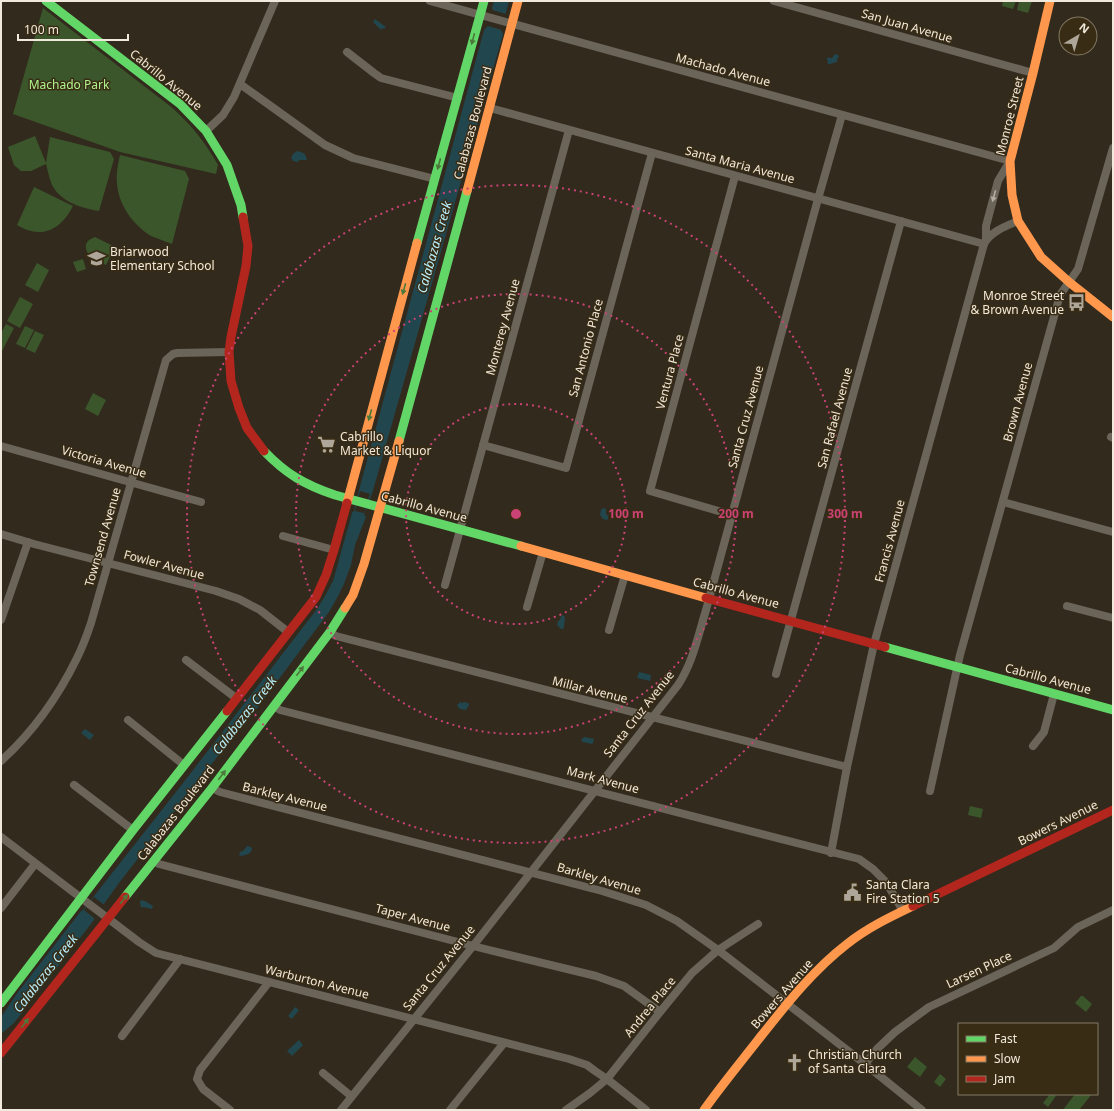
<svg xmlns="http://www.w3.org/2000/svg" width="1114" height="1111" viewBox="0 0 1114 1111" font-family="'Noto Sans',sans-serif">
  <style>
    .green { fill: #3b562b }
    .water { fill: #22464d }
    .pier { fill: #312a1d }
    .lines { fill: none; stroke-linecap: round; stroke-linejoin: round }
    .street { stroke: #6b6458; stroke-width: 8 }
    .fast { stroke: #63d668; stroke-width: 9 }
    .slow { stroke: #ff974d; stroke-width: 9 }
    .jam { stroke: #b3261e; stroke-width: 9 }
    .oneway { fill: #4c783a }
    .oneway2 { fill: #b5ada0 }
    .ring { fill: none; stroke: #cb4275; stroke-width: 2; stroke-dasharray: 2 4 }
    .labels { text-anchor: middle; stroke-width: 3; stroke-linejoin: round; paint-order: stroke }
    .street-label { font-size: 12px; fill: #f1e9db; stroke: #392c15 }
    .park-label { font-size: 12px; fill: #aff48d; stroke: #392c15 }
    .poi-label { font-size: 12px; fill: #f1e9db; stroke: #392c15; text-anchor: start }
    .water-label { font-size: 13px; font-style: italic; fill: #b6effd; stroke: #392c15 }
    .centre { fill: #cb4275; stroke: #392c15; stroke-width: 2 }
    .ring-label { font-size: 12px; text-anchor: middle; font-weight: bold; fill: #cb4275; stroke: #392c15; stroke-width: 3; stroke-linejoin: round; paint-order: stroke }
  </style>
  <rect width="100%" height="100%" fill="#312a1d"/>
  <!-- green -->
  <g class="green">
    <path d="M1003 1H1016L1013 9 1002 6Z"/>
    <path d="M1019 1H1032L1028 13 1017 10Z"/>
    <path d="M43 8 170 106C190 123 205 142 218 165L216 174 120 152 13 114Z"/>
    <path d="M35 136 46 163 50 137 110 152 114 159 99 211C81 208 61 202 52 185 49 178 48 171 46 164L31 171H21L14 165 8 147Z"/>
    <path d="M120 155 185 171 189 179 172 244C165 241 158 239 151 236 133 225 118 204 117 183 116 174 118 164 120 155Z"/>
    <path d="M34 187 73 206C65 222 51 236 31 231 26 230 21 227 17 225Z"/>
    <path d="M95 237 115 247 106 265C99 261 84 256 86 245 87 240 91 239 95 237Z"/>
    <path d="M83 259 86 269 77 272 73 262Z"/>
    <path d="M37 263 49 270 38 292 25 285Z"/>
    <path d="M20 297 33 304 20 328 7 321Z"/>
    <path d="M6 324 14 328 1 353V333Z"/>
    <path d="M25 326 34 330 25 348 16 344Z"/>
    <path d="M35 331 44 335 35 353 26 349Z"/>
    <path d="M93 393 106 400 98 416 85 409Z"/>
    <path d="M970 806 983 809 981 818 968 815Z"/>
    <path d="M1081 996H1083L1092 1004 1086 1012 1075 1003Z"/>
    <path d="M915 1057 927 1067 920 1077 907 1067Z"/>
    <path d="M940 1074 946 1079 940 1087 934 1082Z"/>
    <path d="M1050 1094H1053L1056 1096 1048 1107 1043 1103Z"/>
    <path d="M1075 1094H1092L1079 1110H1063Z"/>
  </g>
  <!-- water -->
  <g class="water">
    <path d="M494 1H509L501 30 503 34 372 494 364 514 366 517 355 545 351 565 344 584 337 598 329 612 255 711 221 752 119 883 94 918V920L14 1023 1 1034V1017L18 992 81 911 83 910 183 783 317 609 325 596 333 581 352 513 354 511 359 490 484 30 488 26 493 11 492 8Z"/>
    <path d="M375 19 386 27 384 29 383 28 381 30 373 22Z"/>
    <path d="M835 54H836L839 56 837 60V62L830 64H828L827 58 828 57 829 58H832Z"/>
    <path d="M297 151 301 152 305 154 307 160H299L298 162 293 161 291 158 293 154Z"/>
    <path d="M603 508 606 509V514L608 516V519L607 520 603 519 600 515 601 510Z"/>
    <path d="M563 615 565 617 564 627 563 629H561L557 625 558 621 560 620 561 616Z"/>
    <path d="M639 672 651 675 650 681 637 678Z"/>
    <path d="M460 702 462 703 464 702 468 703 469 705 466 710C461 709 459 710 457 705Z"/>
    <path d="M85 729 94 735 90 740 81 733Z"/>
    <path d="M584 737 594 739 593 743 592 744 583 742 581 740Z"/>
    <path d="M247 846 251 847 252 849C251 854 246 855 241 856L239 855 240 852 243 851Z"/>
    <path d="M141 900 145 901 153 906 152 909 143 907 141 908 140 902Z"/>
    <path d="M295 1007 299 1010 292 1019 288 1016Z"/>
    <path d="M299 1040 303 1045 292 1056 287 1051Z"/>
  </g>
  <!-- pier -->
  <g class="pier">
    <path d="M492 10 506 14 502 30 488 26Z"/>
    <path d="M360 491 370 494 364 513 355 511Z"/>
    <path d="M94 897 104 905 94 918 84 910Z"/>
  </g>
  <g class="lines">
    <!-- street -->
    <g class="street">
      <path d="M430 1 1010 161 998 181 986 226V240"/>
      <path d="M774 1 1033 73"/>
      <path d="M347 52 374 73 381 78 458 98"/>
      <path d="M240 84 325 145 353 158 435 179"/>
      <path d="M490 108 984 244"/>
      <path d="M206 131 223 115 234 97 275 1"/>
      <path d="M1111 437 1113 438"/>
      <path d="M483 445 566 468 652 153"/>
      <path d="M1 446 201 502"/>
      <path d="M1003 502 1113 532"/>
      <path d="M732 515 650 491 735 176"/>
      <path d="M1 534 34 544 216 591 239 599 260 610 288 632"/>
      <path d="M283 536 334 550"/>
      <path d="M445 585 569 130"/>
      <path d="M1067 606 1113 618"/>
      <path d="M527 607 543 552"/>
      <path d="M1 620 28 542"/>
      <path d="M609 630 625 575"/>
      <path d="M330 632 336 636 847 767"/>
      <path d="M186 660 236 698"/>
      <path d="M776 674 901 221"/>
      <path d="M274 706 280 710 859 859 873 869 886 882 903 911"/>
      <path d="M128 720 184 765"/>
      <path d="M1033 746 1044 732 1054 694"/>
      <path d="M1 761C33 732 58 697 77 658 83 646 87 635 91 623L166 360 173 354 177 353 229 352"/>
      <path d="M74 785 133 830"/>
      <path d="M212 788 220 792 602 891 646 905 677 921 718 950 865 1064 922 1110"/>
      <path d="M930 791 960 655 1060 295 1078 269 1113 148"/>
      <path d="M1 837 139 942 156 953 569 1059 587 1065 595 1071 607 1079 646 1110"/>
      <path d="M831 853 847 767 874 644 984 244C990 232 1006 226 1018 221"/>
      <path d="M154 861 159 864 481 948 596 976 624 986 660 1012"/>
      <path d="M1 908 35 864"/>
      <path d="M122 1036 180 959"/>
      <path d="M865 1064 877 1049 895 1032 929 1007 1054 948 1078 927 1113 910"/>
      <path d="M323 1073 351 1096"/>
      <path d="M230 1110 203 1089 197 1079 200 1070 269 982"/>
      <path d="M341 1110 473 946 678 685C693 662 698 636 706 610L818 199 842 115"/>
      <path d="M450 1110 504 1043"/>
      <path d="M566 1110 590 1093 607 1079 660 1012 692 973 718 950 758 924"/>
    </g>
    <!-- fast -->
    <g class="fast">
      <path d="M46 1 180 104 206 131 227 165 241 205 243 217"/>
      <path d="M417 243 484 1"/>
      <path d="M399 441 467 191"/>
      <path d="M264 451C286 474 305 485 335 495L521 546"/>
      <path d="M885 647 1113 710"/>
      <path d="M125 897 212 788 330 632 345 608"/>
      <path d="M1 1003 133 830 227 711"/>
    </g>
    <!-- slow -->
    <g class="slow">
      <path d="M1050 1 1033 73 1010 161 1012 195 1018 221 1041 257 1069 282 1113 317"/>
      <path d="M467 191 518 1"/>
      <path d="M347 503 417 243"/>
      <path d="M521 546 706 598"/>
      <path d="M345 608 353 595 364 564 399 441"/>
      <path d="M704 1110C721 1086 740 1063 758 1040 785 1006 812 971 847 944 867 928 890 917 913 906"/>
    </g>
    <!-- jam -->
    <g class="jam">
      <path d="M243 217 248 246 246 266 231 337 229 352 231 381 239 408 247 428 264 451"/>
      <path d="M706 598 885 647"/>
      <path d="M227 711 316 597 326 575 334 550 347 503"/>
      <path d="M913 906 1113 810"/>
      <path d="M1 1053 125 897"/>
    </g>
  </g>
  <!-- one-way arrows -->
  <defs><path id="oneway-solid" d="M-6-.8H1V-3.2L6.5 0L1 3.2V.8H-6Z"/></defs>
  <g class="oneway">
    <use href="#oneway-solid" transform="translate(473 39) rotate(105)"/>
    <use href="#oneway-solid" transform="translate(439 164) rotate(105)"/>
    <use href="#oneway-solid" transform="translate(404 289) rotate(106)"/>
    <use href="#oneway-solid" transform="translate(370 415) rotate(105)"/>
    <use href="#oneway-solid" transform="translate(300 671) rotate(-53)"/>
    <use href="#oneway-solid" transform="translate(222 775) rotate(-53)"/>
    <use href="#oneway-solid" transform="translate(124 899) rotate(-51)"/>
    <use href="#oneway-solid" transform="translate(25 1023) rotate(-52)"/>
  </g>
  <use class="oneway2" href="#oneway-solid" transform="translate(994 196) rotate(105)"/>
  <!-- distance rings -->
  <g class="ring">
    <circle cx="516" cy="514" r="110"/>
    <circle cx="516" cy="514" r="220"/>
    <circle cx="516" cy="514" r="329"/>
  </g>
  <!-- icons -->
  <defs>
    <symbol id="school-bare" viewBox="-9 -9 18 18"><path d="M0-5L7-2L0 1L-7-2ZM-4 1L0 2.5L4 1V4Q0 6-4 4Z" fill="#aea698" stroke="#392c15" stroke-width="2.5" paint-order="stroke"/></symbol>
    <symbol id="bus-bare" viewBox="-9 -9 18 18"><path d="M-5-6H5V4H4V6H2V4H-2V6H-4V4H-5ZM-3.5-4V0h7V-4ZM-3.5 1.2v1.5H-2V1.2ZM2 1.2v1.5H3.5V1.2Z" fill="#aea698" stroke="#392c15" stroke-width="2.5" paint-order="stroke"/></symbol>
    <symbol id="supermarket-bare" viewBox="-9 -9 18 18"><path d="M-6-5.5h2.5l.6 2H6L4.5 2H-2.5L-4.4-4H-6ZM-1.5 3.2a1.3 1.3 0 1 0 .1 0ZM3 3.2a1.3 1.3 0 1 0 .1 0Z" fill="#aea698" stroke="#392c15" stroke-width="2.5" paint-order="stroke"/></symbol>
    <symbol id="civic-bare" viewBox="-9 -9 18 18"><path d="M-.6-6.5H3V-4.5H.6V-3L4-1V1h2V6H-6V1h2V-1L-.6-3ZM-1.2 2.5V6h2.4V2.5Z" fill="#aea698" stroke="#392c15" stroke-width="2.5" paint-order="stroke"/></symbol>
    <symbol id="church-bare" viewBox="-9 -9 18 18"><path d="M-1.2-6h2.4v3.5h3.3v2.4h-3.3V6h-2.4V-.1h-3.3v-2.4h3.3Z" fill="#aea698" stroke="#392c15" stroke-width="2.5" paint-order="stroke"/></symbol>
  </defs>
  <g fill-rule="evenodd">
    <use href="#school-bare" x="84" y="246" width="25" height="25"/>
    <use href="#bus-bare" x="1064" y="290" width="25" height="25"/>
    <use href="#supermarket-bare" x="314" y="432" width="25" height="25"/>
    <use href="#civic-bare" x="840" y="880" width="25" height="25"/>
    <use href="#church-bare" x="782" y="1050" width="25" height="25"/>
  </g>
  <g class="labels">
    <!-- street labels -->
    <g class="street-label">
      <text transform="translate(907 26) rotate(16)" y="4">San Juan Avenue</text>
      <text transform="translate(723 70) rotate(15)" y="4">Machado Avenue</text>
      <text transform="translate(166 80) rotate(39)" y="4">Cabrillo Avenue</text>
      <text transform="translate(1010 116) rotate(-76)" y="4">Monroe Street</text>
      <text transform="translate(473 123) rotate(-75)" y="4">Calabazas Boulevard</text>
      <text transform="translate(740 165) rotate(15)" y="4">Santa Maria Avenue</text>
      <text transform="translate(503 327) rotate(-75)" y="4">Monterey Avenue</text>
      <text transform="translate(586 348) rotate(-75)" y="4">San Antonio Place</text>
      <text transform="translate(670 372) rotate(-75)" y="4">Ventura Place</text>
      <text transform="translate(1018 402) rotate(-75)" y="4">Brown Avenue</text>
      <text transform="translate(746 417) rotate(-75)" y="4">Santa Cruz Avenue</text>
      <text transform="translate(835 418) rotate(-75)" y="4">San Rafael Avenue</text>
      <text transform="translate(104 462) rotate(16)" y="4">Victoria Avenue</text>
      <text transform="translate(424 507) rotate(15)" y="4">Cabrillo Avenue</text>
      <text transform="translate(103 537) rotate(-74)" y="4">Townsend Avenue</text>
      <text transform="translate(890 541) rotate(-75)" y="4">Francis Avenue</text>
      <text transform="translate(164 565) rotate(15)" y="4">Fowler Avenue</text>
      <text transform="translate(736 593) rotate(15)" y="4">Cabrillo Avenue</text>
      <text transform="translate(1048 679) rotate(15)" y="4">Cabrillo Avenue</text>
      <text transform="translate(590 690) rotate(14)" y="4">Millar Avenue</text>
      <text transform="translate(639 714) rotate(-52)" y="4">Santa Cruz Avenue</text>
      <text transform="translate(603 780) rotate(15)" y="4">Mark Avenue</text>
      <text transform="translate(285 797) rotate(14)" y="4">Barkley Avenue</text>
      <text transform="translate(176 813) rotate(-52)" y="4">Calabazas Boulevard</text>
      <text transform="translate(1058 823) rotate(-26)" y="4">Bowers Avenue</text>
      <text transform="translate(599 879) rotate(16)" y="4">Barkley Avenue</text>
      <text transform="translate(413 918) rotate(15)" y="4">Taper Avenue</text>
      <text transform="translate(439 968) rotate(-51)" y="4">Santa Cruz Avenue</text>
      <text transform="translate(979 970) rotate(-25)" y="4">Larsen Place</text>
      <text transform="translate(317 982) rotate(14)" y="4">Warburton Avenue</text>
      <text transform="translate(782 994) rotate(-49)" y="4">Bowers Avenue</text>
      <text transform="translate(650 1007) rotate(-51)" y="4">Andrea Place</text>
    </g>
    <!-- park labels -->
    <g class="park-label">
      <text x="69" y="89">Machado Park</text>
    </g>
    <!-- poi labels -->
    <g class="poi-label">
      <text x="110" y="256">Briarwood<tspan x="110" dy="14">Elementary School</tspan></text>
      <text x="1064" y="300" text-anchor="end">Monroe Street<tspan x="1064" dy="14">&amp; Brown Avenue</tspan></text>
      <text x="340" y="441">Cabrillo<tspan x="340" dy="14">Market &amp; Liquor</tspan></text>
      <text x="866" y="889">Santa Clara<tspan x="866" dy="14">Fire Station 5</tspan></text>
      <text x="808" y="1059">Christian Church<tspan x="808" dy="14">of Santa Clara</tspan></text>
    </g>
    <!-- water labels -->
    <g class="water-label">
      <text transform="translate(434 247) rotate(-74)" y="5">Calabazas Creek</text>
      <text transform="translate(244 715) rotate(-52)" y="5">Calabazas Creek</text>
      <text transform="translate(45 973) rotate(-52)" y="5">Calabazas Creek</text>
    </g>
  </g>
  <circle cx="516" cy="514" r="6" class="centre"/>
  <g class="ring-label">
    <text x="626" y="518">100 m</text>
    <text x="736" y="518">200 m</text>
    <text x="845" y="518">300 m</text>
  </g>
  <!-- border -->
  <rect width="1114" height="1111" fill="none" stroke="#f1e9db" stroke-width="4"/>
  <!-- legend -->
  <rect x="958" y="1023" width="140" height="72" fill="#392c15" stroke="#837864"/>
  <rect x="966" y="1036" width="20" height="6" fill="#63d668" stroke="#837864"/>
  <text x="994" y="1043" font-size="12" fill="#f1e9db">Fast</text>
  <rect x="966" y="1056" width="20" height="6" fill="#ff974d" stroke="#837864"/>
  <text x="994" y="1063" font-size="12" fill="#f1e9db">Slow</text>
  <rect x="966" y="1076" width="20" height="6" fill="#b3261e" stroke="#837864"/>
  <text x="994" y="1083" font-size="12" fill="#f1e9db">Jam</text>
  <!-- north arrow -->
  <g transform="translate(1078 36) rotate(38)"><circle r="19" fill="#392c15" stroke="#837864"/>
  <path d="M0-3L7 15L0 10L-7 15Z" fill="#aea698"/>
  <text y="-6" font-size="11" font-weight="bold" text-anchor="middle" fill="#f1e9db">N</text>
  </g>
  <!-- scale -->
  <path d="M18 34v6h110v-6" fill="none" stroke="#f1e9db" stroke-width="2"/>
  <text x="24" y="34" font-size="12" fill="#f1e9db" stroke="#392c15" stroke-width="3" paint-order="stroke">100 m</text>
</svg>
